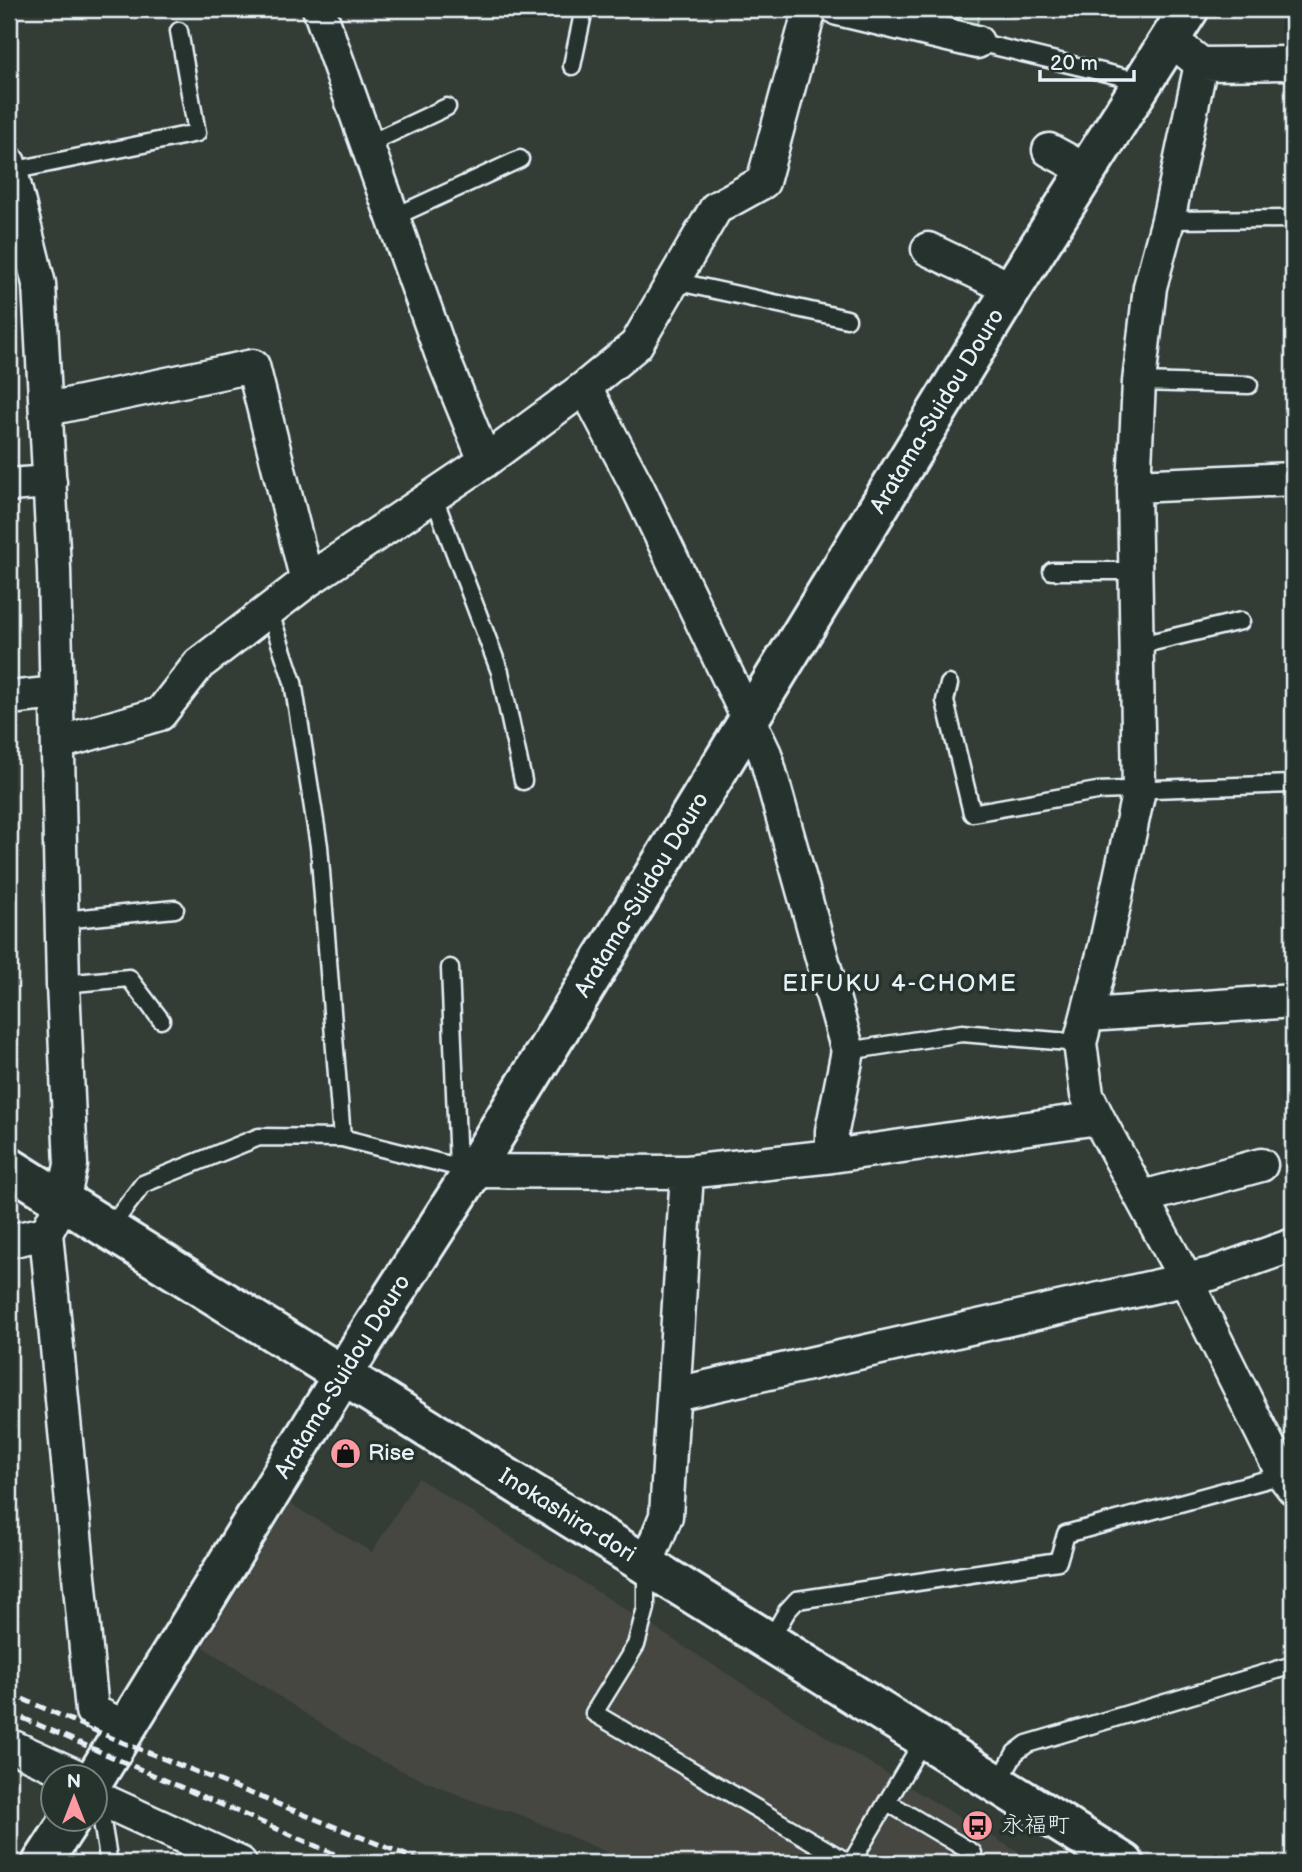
<svg xmlns="http://www.w3.org/2000/svg" width="1302" height="1872" font-family="'Balsamiq Sans','Klee One',sans-serif">
	<rect width="100%" height="100%" fill="#343c36"/>
	<filter id="ink" filterUnits="userSpaceOnUse"><feTurbulence type="fractalNoise" baseFrequency=".0143" numOctaves="2"/><feDisplacementMap in="SourceGraphic" scale="14" xChannelSelector="R" yChannelSelector="G"/><feConvolveMatrix kernelMatrix="1 2 1 2 8 2 1 2 1" color-interpolation-filters="sRGB"/></filter>
	<g filter="url(#ink)">
		<path fill="#454741" d="M418,1478l420,266 198,119h-405l-110,-48 -42,-12 -59,-24 -51,-24 -166,-108 87,-143 82,48z"/>
		<path fill="#546f56" stroke="#9eb0a7" stroke-width="2" d="M902,9h79l-5,18z"/>
		<g fill="none" stroke-linecap="round" stroke-linejoin="round">
			<defs>
				<path id="lane" d="M977,42l167,40
					M572,66l12,-57
					M368,144l79,-37
					M11,171l186,-38 -18,-102
					M394,217l126,-58
					M1168,220l125,-1
					M674,281l173,38
					M1139,382l110,3
					M433,495l67,177 23,109
					M1052,571h82
					M270,613l23,69 26,164 23,292
					M1136,646l105,-25
					M949,684l-4,17 27,112 125,-22 196,-7
					M62,920l113,-11
					M450,968l8,199
					M63,984l66,-6 32,42
					M848,1051l114,-18 118,10
					M109,1229l34,-45 116,-47 83,1 131,33
					M646,1567v41l-10,37 -42,68 255,150
					M769,1642l18,-31 10,-11 261,-39 8,-27 217,-59
					M998,1785l17,-32 12,-9 266,-79
					M98,1798l11,65
					M887,1802l86,51 -6,10
					M851,1863l73,-124"/>
				<path id="street" d="M319,9l122,344 44,108
					M838,9l139,33
					M1185,51l16,13 92,-1
					M1201,64l-33,156 -18,67 -11,95 -5,104 5,304 -34,157 -25,96 7,52 11,23 87,160 98,197 10,13
					M1049,150l37,20
					M9,163l30,121 15,285 9,415 8,181 -8,36 -17,32 46,478 35,17
					M928,249l84,40
					M585,387l53,101 127,266 83,297 -16,80v25
					M48,409l205,-43 54,215
					M9,485l41,-3
					M1134,486l159,-7
					M9,698l48,-5
					M58,743l102,-29 39,-50 108,-83 178,-120 100,-74 51,-42 80,-137 47,-26 47,-173
					M1089,1015l204,-14
					M473,1171l214,1 145,-16 266,-38
					M1143,1197l118,-32
					M9,1241l37,-8
					M675,1394l536,-120 82,-29
					M646,1565l20,-49 21,-344
					M9,1745l72,33
					M94,1791l4,7 142,65"/>
				<g id="secondary">
					<path id="s1" d="M9,1167l1115,696"/>
					<path id="s2" d="M94,1780l271,-441 108,-168 539,-882 177,-280"/>
					<path d="M42,1863l28,-43"/>
				</g>
			</defs>
			<use href="#lane" stroke="#e8f1f8" stroke-width="21"/>
			<use href="#street" stroke="#e8f1f8" stroke-width="37"/>
			<use href="#secondary" stroke="#e8f1f8" stroke-width="44"/>
			<use href="#lane" stroke="#26332d" stroke-width="16"/>
			<use href="#street" stroke="#26332d" stroke-width="32"/>
			<use href="#secondary" stroke="#26332d" stroke-width="38"/>
			<path stroke="#e8f1f8" stroke-width="5" stroke-dasharray="10 5" stroke-linecap="butt" d="M9,1693l110,48 307,122
				M9,1712l346,151"/>
		</g>
	</g>
	<defs>
		<symbol id="shop-disc" viewBox="-11 -11 22 22"><circle r="9.5" fill="#ff9aa2" stroke="#26332d"/><path d="M-5-2.5h2.3a2.7 3.5 0 0 1 5.4 0H5L5.5 6h-11ZM-1.5-2.5h3a1.5 2.3 0 0 0-3 0Z" fill="#111"/></symbol>
		<symbol id="bus-disc" viewBox="-11 -11 22 22"><circle r="9.5" fill="#ff9aa2" stroke="#26332d"/><path d="M-5-6H5V4H4V6H2V4H-2V6H-4V4H-5ZM-3.5-4V0h7V-4ZM-3.5 1.2v1.5H-2V1.2ZM2 1.2v1.5H3.5V1.2Z" fill="#111"/></symbol>
	</defs>
	<g fill-rule="evenodd">
		<use href="#shop-disc" x="328" y="1436" width="35" height="35"/>
		<use href="#bus-disc" x="960" y="1808" width="35" height="35"/>
	</g>
	<g text-anchor="middle" dominant-baseline="central" stroke-width="7" stroke-linejoin="round" paint-order="stroke">
		<g font-size="23" fill="#e8f1f8" stroke="#26332d">
			<text stroke="none"><textPath href="#s2" startOffset="1608">Aratama-Suidou Douro</textPath></text>
			<text stroke="none"><textPath href="#s2" startOffset="1041">Aratama-Suidou Douro</textPath></text>
			<text stroke="none"><textPath href="#s2" startOffset="474">Aratama-Suidou Douro</textPath></text>
			<text stroke="none"><textPath href="#s1" startOffset="658">Inokashira-dori</textPath></text>
		</g>
		<g font-size="23" fill="#e8f1f8" stroke="#26332d" text-anchor="start">
			<text x="368" y="1453">Rise</text>
			<text x="1001" y="1825">永福町</text>
		</g>
		<g font-size="24" letter-spacing="2" fill="#e8f1f8" stroke="#26332d">
			<text x="900" y="983">EIFUKU 4-CHOME</text>
		</g>
	</g>
	<rect width="1302" height="1872" fill="none" stroke="#26332d" stroke-width="35"/>
	<rect x="18" y="18" width="1267" height="1837" fill="none" stroke="#e8f1f8" stroke-width="2.5" filter="url(#ink)"/>
	<g transform="translate(74 1798)"><circle r="33" fill="#26332d" stroke="#747f7e" stroke-width="2"/>
	<path d="M0-5L12 26L0 18L-12 26Z" fill="#ff9aa2"/>
	<text y="-10" font-size="19" font-weight="bold" text-anchor="middle" fill="#e8f1f8">N</text>
	</g>
	<path d="M1040 70v10h94v-10" fill="none" stroke="#e8f1f8" stroke-width="3.5"/>
	<text x="1050" y="70" font-size="21" fill="#e8f1f8" stroke="#26332d" stroke-width="5" paint-order="stroke">20 m</text>
</svg>
